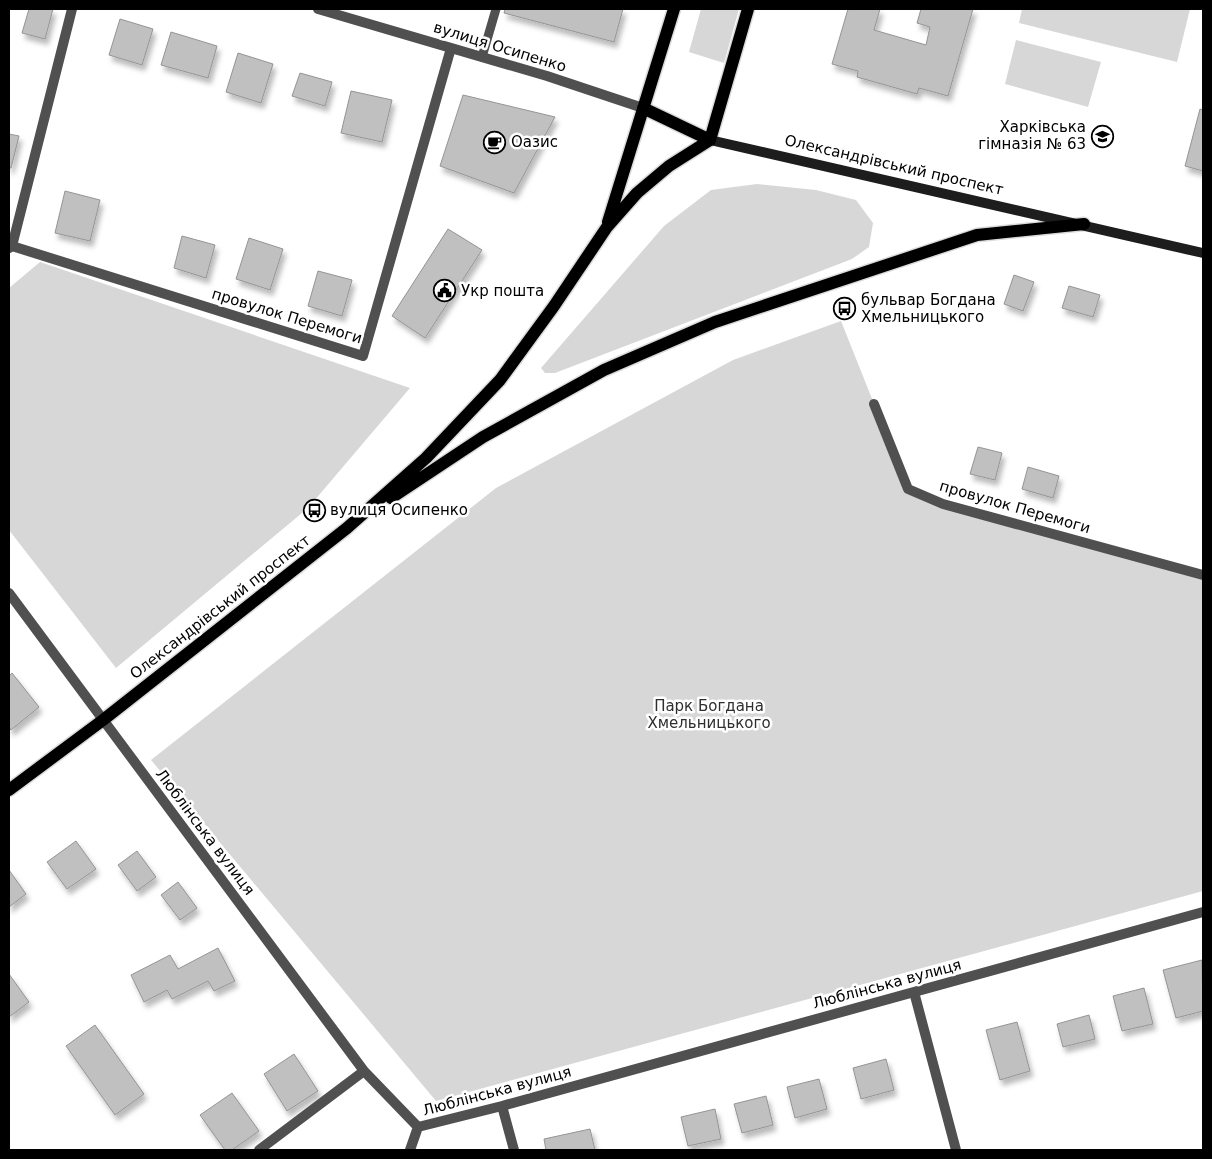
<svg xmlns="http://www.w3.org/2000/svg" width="1212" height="1159" font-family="'DejaVu Sans',sans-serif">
	<defs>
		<filter id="shadow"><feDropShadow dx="3" dy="5.5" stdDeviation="2.5" flood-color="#0004"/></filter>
	</defs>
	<rect width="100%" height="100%" fill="#fff"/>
	<path fill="#d7d7d7" d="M701,9h38l-15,54 -35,-11z
		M1022,9h168l-13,53 -158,-39z
		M1016,40l85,22 -13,45 -83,-23z
		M757,184l59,6 40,10 17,23 -4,24 -17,12 -297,114h-10l-4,-5 123,-142 47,-36z
		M40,262l370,126 -102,120 -192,160 -107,-138v-242z
		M841,321l67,168 295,85v317l-767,210 -285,-341 345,-272 237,-128z"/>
	<path fill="#c0c0c0" stroke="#949494" filter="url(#shadow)" d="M29,9h24l-8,30 -23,-6z
		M505,9h118l-9,33 -110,-29z
		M848,9h32l-6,21 52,15 4,-18 -13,-4 4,-14h52l-25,87 -29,-8 -2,6 -60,-17 1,-6 -26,-7z
		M120,19l33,10 -11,36 -33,-10z
		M171,32l46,14 -9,32 -47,-13z
		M238,53l35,11 -12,39 -35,-11z
		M300,73l32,9 -7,24 -33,-10z
		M351,91l41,9 -10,42 -41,-9z
		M463,95l92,22 -41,76 -74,-27z
		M1200,109l3,1v61l-18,-5z
		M9,134l10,2 -8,32h-2z
		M65,191l35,9 -10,41 -35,-8z
		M448,229l34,21 -57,88 -33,-22z
		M182,236l33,9 -9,33 -32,-10z
		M249,238l34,11 -13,41 -34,-11z
		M318,271l34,9 -10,36 -34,-10z
		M1014,275l20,7 -11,29 -19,-7z
		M1069,286l31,9 -7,22 -31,-9z
		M978,447l24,6 -7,27 -25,-6z
		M1028,467l31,9 -6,22 -31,-9z
		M12,673l27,34 -28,23 -2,-3v-51z
		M76,841l20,28 -29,20 -20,-27z
		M137,851l19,26 -19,14 -19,-26z
		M9,870l17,24 -17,13z
		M178,882l19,26 -17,12 -19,-25z
		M218,948l17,33 -21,10 -6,-10 -36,18 -5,-9 -23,12 -13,-27 39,-20 8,14z
		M1202,960l1,51 -27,7 -13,-48z
		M9,974l20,28 -20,15z
		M1144,988l9,36 -31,7 -9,-35z
		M1089,1015l6,24 -32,8 -6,-23z
		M1017,1022l13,49 -30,9 -14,-50z
		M95,1025l49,69 -29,21 -49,-69z
		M294,1054l24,37 -31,20 -23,-37z
		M886,1059l8,31 -33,9 -8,-31z
		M819,1079l8,30 -32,9 -8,-31z
		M232,1093l27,38 -27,19h-7l-25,-35z
		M766,1096l7,29 -31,8 -8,-29z
		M715,1109l6,30 -33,7 -7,-29z
		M590,1129l5,21h-49l-2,-11z"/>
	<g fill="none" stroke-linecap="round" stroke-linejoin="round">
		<defs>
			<path id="primary" d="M643,108l67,32
				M710,140l38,-131
				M608,222l66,-213
				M391,498l92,-61 121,-67 111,-48 262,-87 107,-11
				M9,790l94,-70 244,-192 79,-70 74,-78 54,-74 53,-79 30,-34 32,-27 41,-26"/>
		</defs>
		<use href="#primary" stroke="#dbdbdb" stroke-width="15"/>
		<path stroke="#505050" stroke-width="9" d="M482,57l14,-48"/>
		<path stroke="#505050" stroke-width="10" d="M318,9l229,67 96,32
			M12,246l351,110 88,-308
			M9,248l3,-2 60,-237
			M874,404l34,85 35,15 260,71
			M9,593l355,478 54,56 84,-21 701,-194
			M914,992l42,158
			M502,1106l12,44
			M259,1150l105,-79
			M410,1150l8,-23"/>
		<path stroke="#1d1d1d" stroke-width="10" d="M710,140l493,113"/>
		<use href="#primary" stroke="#000" stroke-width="12"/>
	</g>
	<defs>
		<symbol id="school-ring" viewBox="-11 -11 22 22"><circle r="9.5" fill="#fff" stroke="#000" stroke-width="1.5"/><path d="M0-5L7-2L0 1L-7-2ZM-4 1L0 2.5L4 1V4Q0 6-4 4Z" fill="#000"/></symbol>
		<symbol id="cafe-ring" viewBox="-11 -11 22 22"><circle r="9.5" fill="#fff" stroke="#000" stroke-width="1.5"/><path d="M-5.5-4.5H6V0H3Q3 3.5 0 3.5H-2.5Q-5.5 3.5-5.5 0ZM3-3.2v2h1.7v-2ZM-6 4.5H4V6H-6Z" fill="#000"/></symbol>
		<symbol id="civic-ring" viewBox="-11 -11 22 22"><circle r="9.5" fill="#fff" stroke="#000" stroke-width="1.5"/><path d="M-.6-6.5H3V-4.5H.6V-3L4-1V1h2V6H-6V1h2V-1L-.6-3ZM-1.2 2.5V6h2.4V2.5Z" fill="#000"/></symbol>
		<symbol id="bus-ring" viewBox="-11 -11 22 22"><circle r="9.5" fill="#fff" stroke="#000" stroke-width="1.5"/><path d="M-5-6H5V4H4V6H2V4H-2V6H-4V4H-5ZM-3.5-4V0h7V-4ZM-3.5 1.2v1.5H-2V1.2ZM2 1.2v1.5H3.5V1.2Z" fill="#000"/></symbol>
	</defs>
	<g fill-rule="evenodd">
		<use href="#school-ring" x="1090" y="124" width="25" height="25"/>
		<use href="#cafe-ring" x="482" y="130" width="25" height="25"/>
		<use href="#civic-ring" x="432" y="278" width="25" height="25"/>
		<use href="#bus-ring" x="832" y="296" width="25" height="25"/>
		<use href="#bus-ring" x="302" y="498" width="25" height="25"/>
	</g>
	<g text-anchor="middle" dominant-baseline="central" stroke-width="5" stroke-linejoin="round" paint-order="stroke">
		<g font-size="15" fill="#000" stroke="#fff">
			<text transform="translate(500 47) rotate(17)">вулиця Осипенко</text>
			<text transform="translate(894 165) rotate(13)">Олександрівський проспект</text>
			<text transform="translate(287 316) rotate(17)">провулок Перемоги</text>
			<text transform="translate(1015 507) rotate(16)">провулок Перемоги</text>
			<text transform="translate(220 607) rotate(-38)">Олександрівський проспект</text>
			<text transform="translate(205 832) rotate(53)">Люблінська вулиця</text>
			<text transform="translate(887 984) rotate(-15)">Люблінська вулиця</text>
			<text transform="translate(497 1091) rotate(-15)">Люблінська вулиця</text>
		</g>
		<g font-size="15" fill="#000" stroke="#fff" text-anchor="start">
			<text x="1086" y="127" text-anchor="end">Харківська<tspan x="1086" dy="17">гімназія № 63</tspan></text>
			<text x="511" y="142">Оазис</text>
			<text x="461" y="291">Укр пошта</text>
			<text x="861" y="300">бульвар Богдана<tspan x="861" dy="17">Хмельницького</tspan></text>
			<text x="330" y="510">вулиця Осипенко</text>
		</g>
		<g font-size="15" fill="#2e2e2e" stroke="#fff">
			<text x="709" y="706">Парк Богдана<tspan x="709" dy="17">Хмельницького</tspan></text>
		</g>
	</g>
	<rect width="1212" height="1159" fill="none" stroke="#000000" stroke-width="20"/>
</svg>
